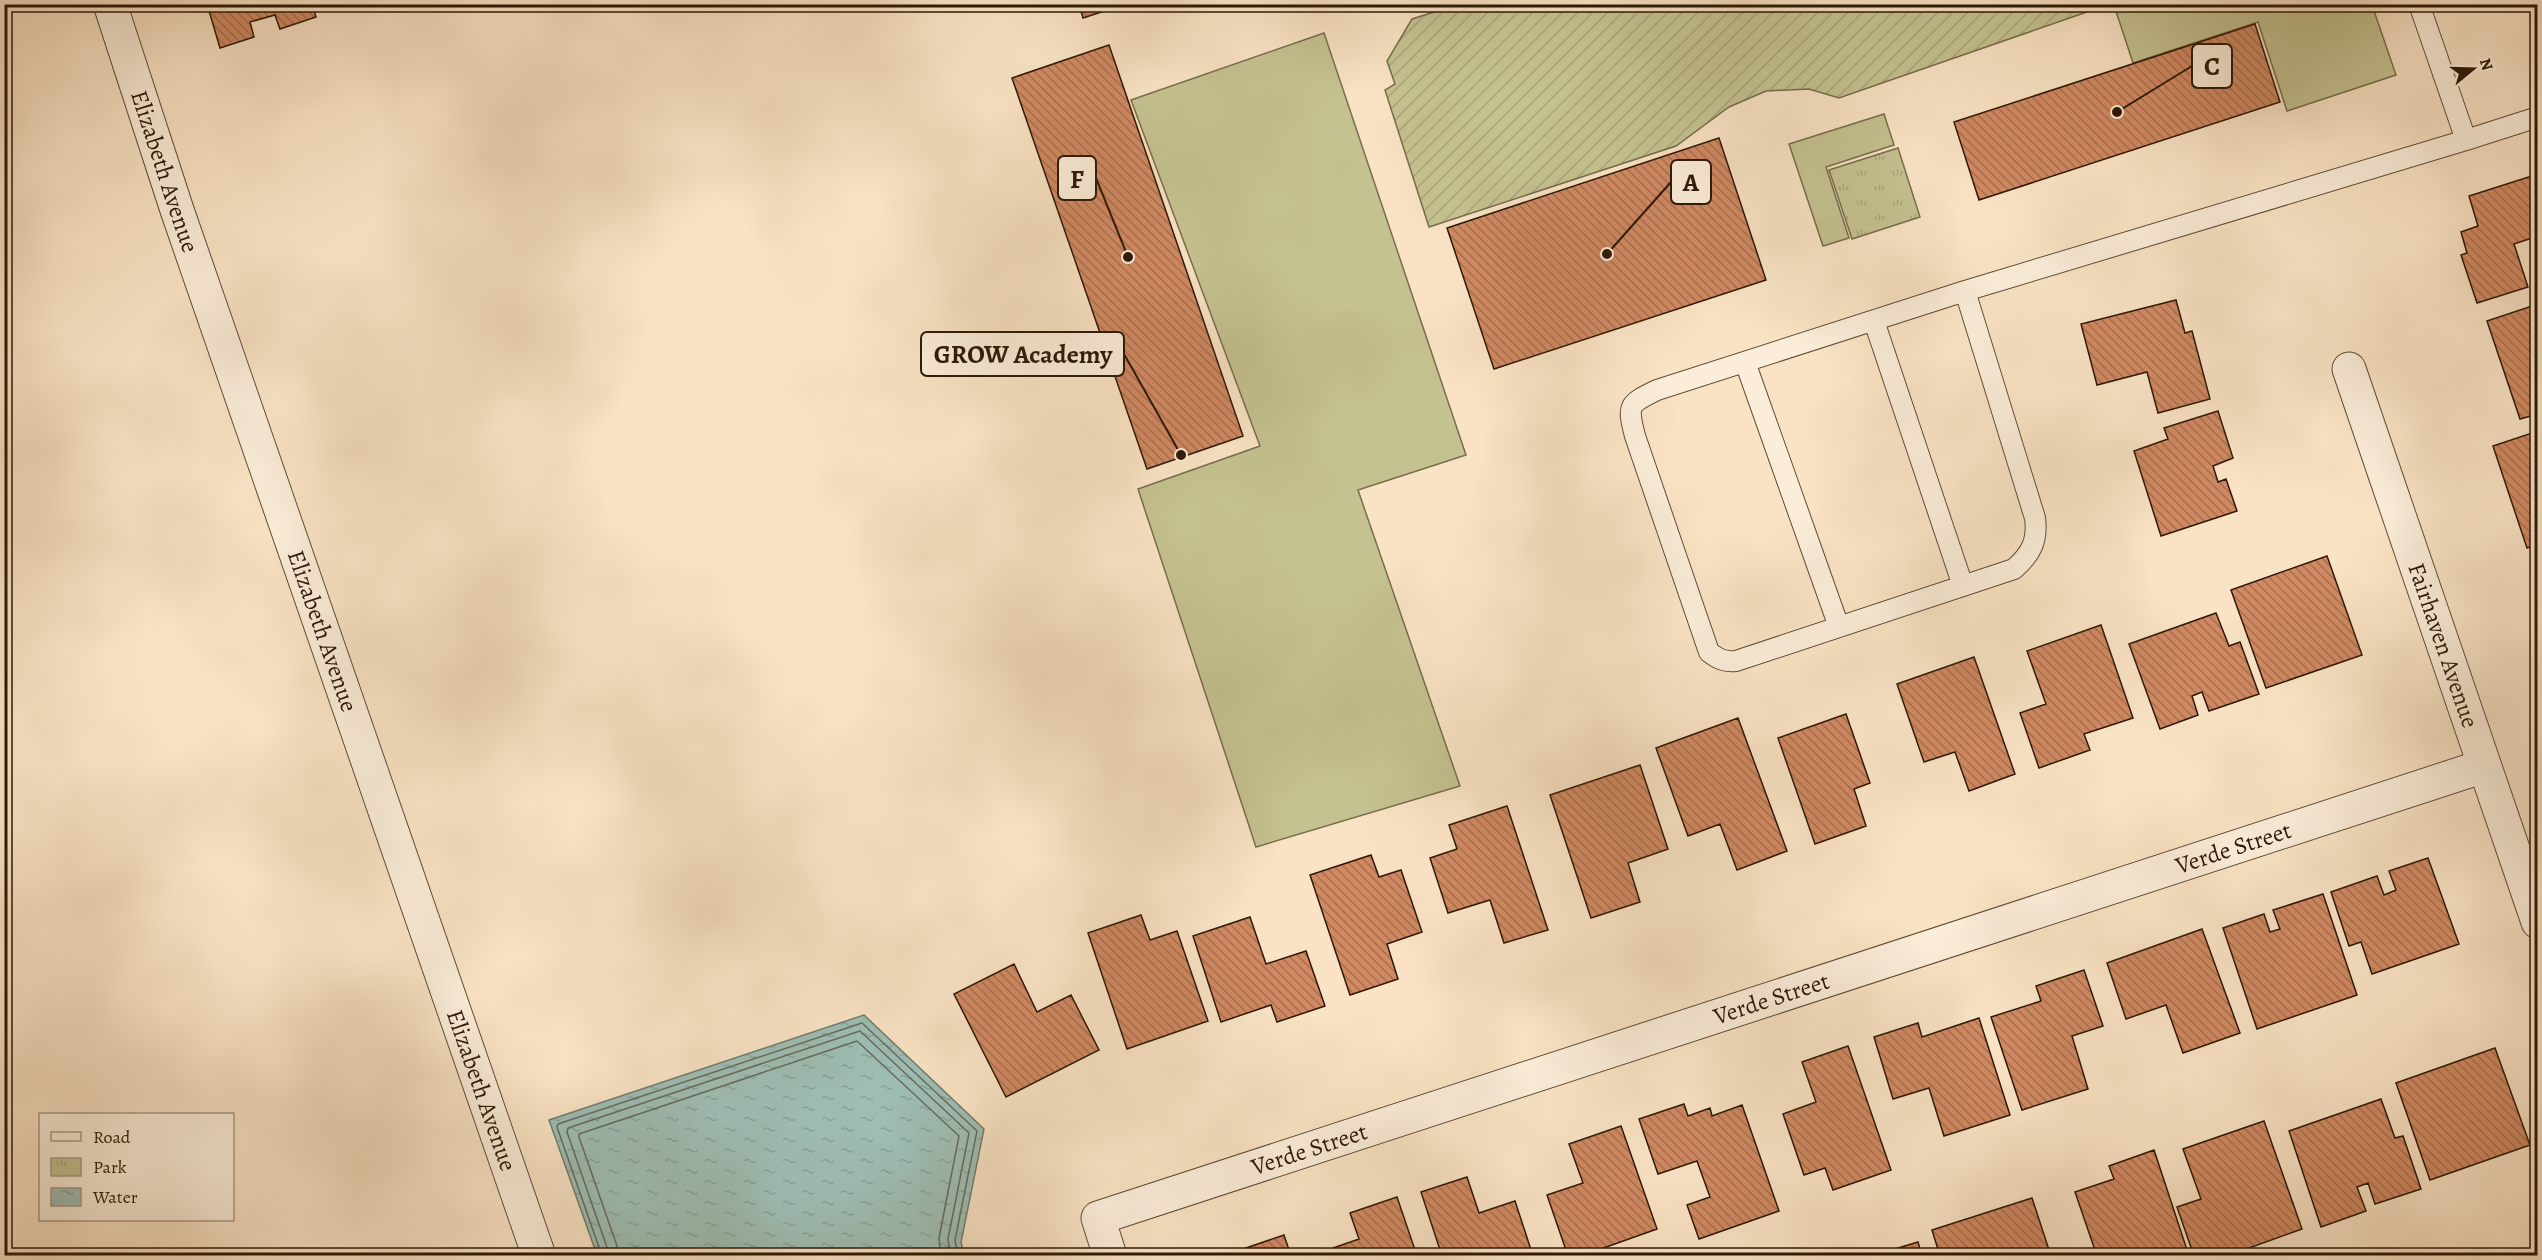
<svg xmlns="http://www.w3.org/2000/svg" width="2542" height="1260" font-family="Alegreya,serif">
	<defs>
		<pattern id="park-tufts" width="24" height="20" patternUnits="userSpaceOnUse" patternTransform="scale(1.5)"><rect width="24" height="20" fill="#c4c290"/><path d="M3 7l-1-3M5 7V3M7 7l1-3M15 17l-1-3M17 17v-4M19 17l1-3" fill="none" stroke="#a9a67b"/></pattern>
		<pattern id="garden-furrows" width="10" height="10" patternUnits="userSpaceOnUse" patternTransform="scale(1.5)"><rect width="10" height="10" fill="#c4c290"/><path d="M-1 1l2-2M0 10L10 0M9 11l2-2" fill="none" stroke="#a9a67b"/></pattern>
		<pattern id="water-ripples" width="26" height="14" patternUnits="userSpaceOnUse" patternTransform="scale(1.5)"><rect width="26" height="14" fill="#9ebeb4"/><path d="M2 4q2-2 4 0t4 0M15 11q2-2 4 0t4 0" fill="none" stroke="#88a399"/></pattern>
		<pattern id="building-back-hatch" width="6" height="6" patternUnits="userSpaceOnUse" patternTransform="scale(1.5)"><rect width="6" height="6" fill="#d08962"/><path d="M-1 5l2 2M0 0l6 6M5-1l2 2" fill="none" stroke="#a96f4f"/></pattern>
	</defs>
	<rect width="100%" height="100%" fill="#f9e3c4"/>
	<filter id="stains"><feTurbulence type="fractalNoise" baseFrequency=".00333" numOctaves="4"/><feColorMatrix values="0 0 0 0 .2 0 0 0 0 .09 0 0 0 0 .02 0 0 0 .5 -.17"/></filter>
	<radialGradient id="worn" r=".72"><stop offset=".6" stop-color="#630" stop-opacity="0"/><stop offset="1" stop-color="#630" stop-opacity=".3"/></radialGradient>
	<path fill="#c4c290" stroke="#786d4c" stroke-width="1.5" d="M2114,5h258l24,70 -109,36 -29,-89 -125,41z
		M1324,33l142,422 -108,35 102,296 -204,61 -118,-358 122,-43 -129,-346z
		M1884,114l10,31 -68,22 23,71 -26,8 -34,-102z"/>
	<path fill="url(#park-tufts)" stroke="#786d4c" stroke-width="1.5" d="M1898,148l22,69 -68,22 -23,-69z"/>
	<path fill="url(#garden-furrows)" stroke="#786d4c" stroke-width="1.5" d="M2085,5l2,7 -248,86 -30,-9 -43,2 -37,16 -53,39 -247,81 -44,-137 10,-6 -8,-23 25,-42 44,-14z"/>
	<path fill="url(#water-ripples)" stroke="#717c6f" stroke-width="1.5" d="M864,1015l120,114 -23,113 3,13h-367l-48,-135z"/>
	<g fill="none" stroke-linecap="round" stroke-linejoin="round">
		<path stroke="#666b5e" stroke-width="1.5" d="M602,1256l-45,-129 1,-3 304,-101 115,108 -22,109 3,16
			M610,1256l-43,-124 1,-4 292,-97 109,102 -21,106 2,17
			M619,1256l-2,-10 -38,-109v-3l278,-93 102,95 -20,102 2,18"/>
	</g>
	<path fill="url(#building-back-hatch)" stroke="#2d1807" stroke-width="1.5" d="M207,4h105l4,13 -36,12 -5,-14 -25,7 4,15 -34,11z
		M1079,4h47l-43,14z
		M2255,24l25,78 -301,98 -25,-78z
		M1109,45l134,391 -96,33 -135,-391z
		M1719,138l47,142 -272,89 -47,-141z
		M2538,174v62l-24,8 14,43 -51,16 -16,-48 6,-2 -6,-21 17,-6 -9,-30z
		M2176,300l9,33 7,-2 18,68 -52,14 -11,-41 -50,13 -16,-61z
		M2538,304v110l-18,5 -33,-98z
		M2218,411l15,47 -20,8 5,16 8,-3 11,32 -76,25 -27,-85 34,-12 -4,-11z
		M2538,431v113l-11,4 -34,-102z
		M2327,556l35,99 -96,33 -35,-98z
		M2538,567v21l-7,-19z
		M2216,613l13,33 11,-4 19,52 -50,17 -7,-19 -10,4 6,19 -38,14 -31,-85z
		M2101,625l32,93 -49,16 6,16 -51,18 -19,-55 26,-9 -19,-53z
		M1974,657l41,117 -46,17 -14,-39 -31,10 -27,-78z
		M1846,714l24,69 -16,6 12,37 -51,18 -37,-106z
		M1738,718l49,133 -50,19 -17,-46 -32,12 -32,-88z
		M1640,765l28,84 -40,14 12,39 -49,16 -41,-123z
		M1507,806l41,124 -44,13 -14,-43 -42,13 -18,-55 27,-9 -8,-24z
		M1371,855l8,22 22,-7 21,62 -35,12 11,35 -48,16 -40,-120z
		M2428,858l31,86 -87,30 -11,-32 -12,4 -18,-54 46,-16 7,19 12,-5 -7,-19z
		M2323,894l34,101 -100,34 -34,-101 41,-14 6,18 10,-3 -7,-19z
		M1141,915l9,25 27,-9 31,90 -81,28 -39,-116z
		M1250,917l16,47 40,-13 19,55 -48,16 -6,-17 -50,17 -28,-86z
		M2202,929l38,104 -57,20 -17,-48 -40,14 -19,-56z
		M1014,964l23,48 34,-17 28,55 -93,47 -52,-103z
		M2084,970l19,56 -31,10 16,53 -66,21 -31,-93 50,-16 -5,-15z
		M1979,1018l31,97 -66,21 -15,-48 -36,11 -19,-62 44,-14 4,14z
		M1848,1046l43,124 -58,20 -8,-22 -21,7 -21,-61 33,-12 -14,-40z
		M2495,1048l35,97 -100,35 -34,-97z
		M2381,1099l14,39 8,-2 18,53 -46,15 -7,-21 -11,4 9,24 -45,16 -32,-96z
		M1684,1104l4,12 22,-8 2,8 30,-11 37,106 -80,28 -12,-34 23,-8 -13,-36 -39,13 -19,-55z
		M2264,1121l38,108 -75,27h-33l-17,-49 24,-8 -18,-50z
		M1621,1126l36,103 -76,27h-13l-21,-61 36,-12 -14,-39z
		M2154,1150l35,106h-92l-22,-64 39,-13 -5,-13z
		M1467,1177l12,36 36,-12 18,55h-91l-21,-64z
		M1397,1197l20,59h-82l-2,-8 26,-9 -9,-26z
		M2032,1198l19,58h-111l-8,-26z
		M1284,1235l7,21h-52l-2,-5z
		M1918,1242l4,14h-35l-2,-4z"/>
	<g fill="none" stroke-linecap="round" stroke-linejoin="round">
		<defs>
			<path id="service" d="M2419,4l47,136 72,-23
				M1965,291l70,227c3,23 -4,36 -21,51l-278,92c-12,1 -18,-2 -27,-9l-74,-216c-8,-31 -7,-32 22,-46z
				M1965,291l501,-151
				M1874,321l89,265
				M1745,362l94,265"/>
			<g id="minor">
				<path id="s1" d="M110,4l67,206 362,1046"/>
				<path id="s2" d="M2349,369l189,553"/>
				<path id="s3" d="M1110,1256l-12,-38 1386,-452"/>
			</g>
		</defs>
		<use href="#service" stroke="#604b36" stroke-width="22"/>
		<use href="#minor" stroke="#604b36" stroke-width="35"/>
		<use href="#service" stroke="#fbedd9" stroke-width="20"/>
		<use href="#minor" stroke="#fbedd9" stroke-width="33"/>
	</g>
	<g text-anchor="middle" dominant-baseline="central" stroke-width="6" stroke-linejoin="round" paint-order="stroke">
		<g font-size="24" fill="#2d1807" stroke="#fbedd9">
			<text stroke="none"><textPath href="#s1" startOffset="176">Elizabeth Avenue</textPath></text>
			<text stroke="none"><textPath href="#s1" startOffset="662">Elizabeth Avenue</textPath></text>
			<text stroke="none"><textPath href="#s2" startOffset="292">Fairhaven Avenue</textPath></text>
			<text stroke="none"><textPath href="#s3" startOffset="1234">Verde Street</textPath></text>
			<text stroke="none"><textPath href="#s3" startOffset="748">Verde Street</textPath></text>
			<text stroke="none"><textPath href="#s1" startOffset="1148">Elizabeth Avenue</textPath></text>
			<text stroke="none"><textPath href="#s3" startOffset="262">Verde Street</textPath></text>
		</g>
	</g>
	<path fill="none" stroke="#2d1807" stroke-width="2" d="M2117 112L2192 66M1128 257L1096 178M1607 254L1671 182M1181 455L1124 354"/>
	<g fill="#2d1807" stroke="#fbedd9" stroke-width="2">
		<circle cx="2117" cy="112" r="6"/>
		<circle cx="1128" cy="257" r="6"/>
		<circle cx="1607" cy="254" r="6"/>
		<circle cx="1181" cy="455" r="6"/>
	</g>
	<g fill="#fbedd9" stroke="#2d1807" stroke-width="2">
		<rect x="2192" y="44" width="40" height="44" rx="6"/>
		<rect x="1058" y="156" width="38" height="44" rx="6"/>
		<rect x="1671" y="160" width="40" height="44" rx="6"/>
		<rect x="921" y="332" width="203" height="44" rx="6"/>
	</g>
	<g font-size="26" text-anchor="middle" font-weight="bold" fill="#2d1807">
		<text x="2212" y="75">C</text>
		<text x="1077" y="188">F</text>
		<text x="1691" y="191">A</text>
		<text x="1023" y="363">GROW Academy</text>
	</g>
	<rect width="2542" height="1260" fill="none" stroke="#f9e3c4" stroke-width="24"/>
	<rect x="6" y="6" width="2530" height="1248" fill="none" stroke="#2d1807" stroke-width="3"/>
	<rect x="12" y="12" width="2518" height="1236" fill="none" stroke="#2d1807" stroke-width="1.5"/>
	<rect x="39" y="1113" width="195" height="108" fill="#fbedd9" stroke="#a99885" stroke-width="1.5"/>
	<rect x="51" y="1132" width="30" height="9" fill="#fbedd9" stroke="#a99885" stroke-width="1.5"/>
	<text x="93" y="1143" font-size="18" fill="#2d1807">Road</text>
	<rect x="51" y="1158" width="30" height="18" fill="url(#park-tufts)" stroke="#a99885" stroke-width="1.5"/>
	<text x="93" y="1173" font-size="18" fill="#2d1807">Park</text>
	<rect x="51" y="1188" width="30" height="18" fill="url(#water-ripples)" stroke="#a99885" stroke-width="1.5"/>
	<text x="93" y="1203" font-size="18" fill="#2d1807">Water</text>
	<g transform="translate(2473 69) rotate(71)" stroke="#fbedd9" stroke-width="4.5" paint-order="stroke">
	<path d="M0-4.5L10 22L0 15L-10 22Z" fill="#2d1807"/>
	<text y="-9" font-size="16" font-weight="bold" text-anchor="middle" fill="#2d1807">N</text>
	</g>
	<rect width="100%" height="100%" filter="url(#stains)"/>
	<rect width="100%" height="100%" fill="url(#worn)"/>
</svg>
